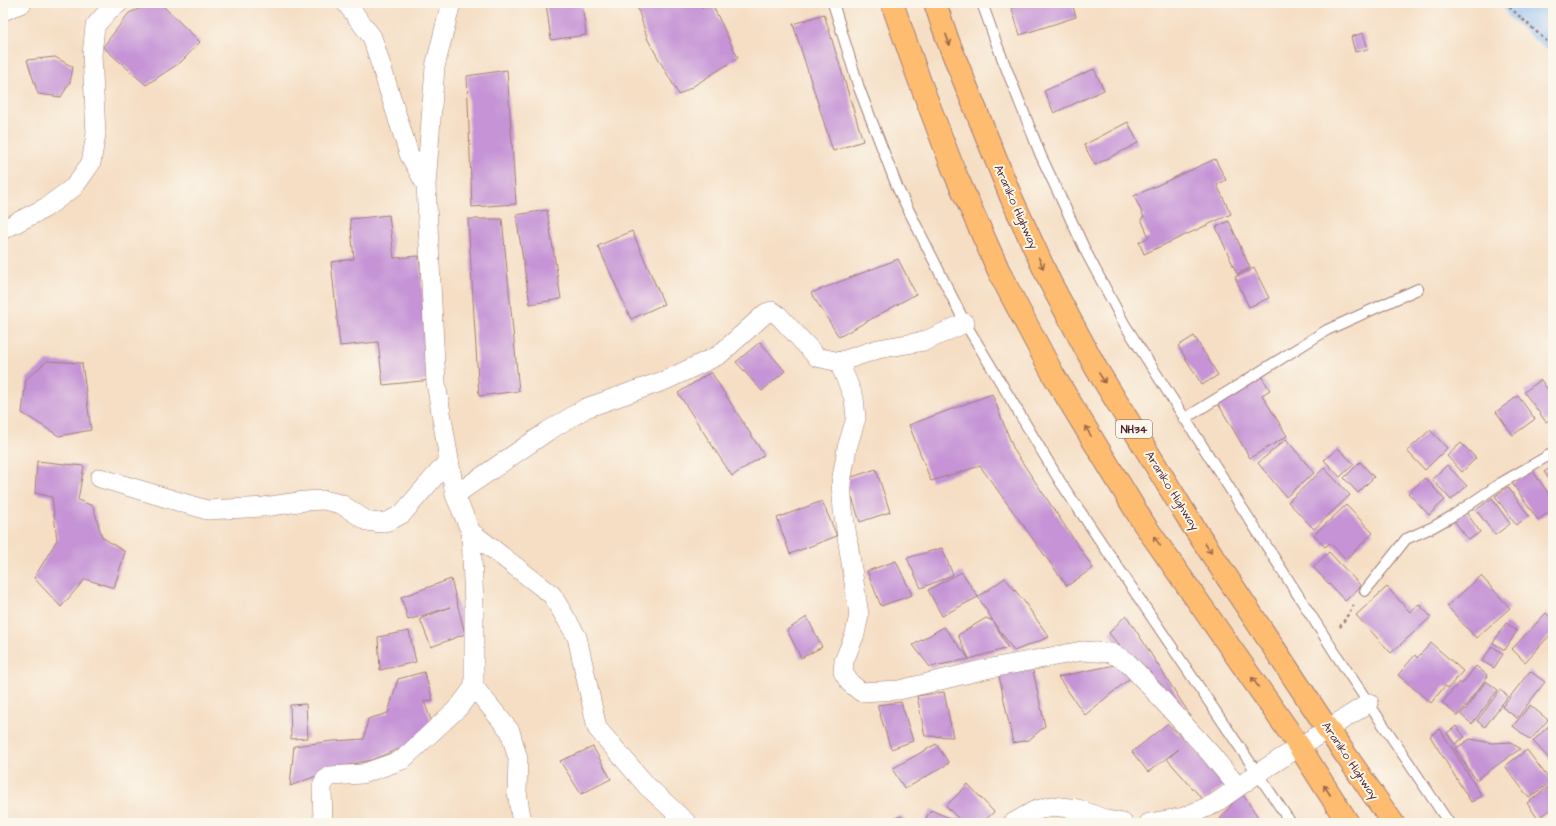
<svg xmlns="http://www.w3.org/2000/svg" width="1556" height="826" font-family="'Architects Daughter',sans-serif">
	<rect width="100%" height="100%" fill="#fbf7ec"/>
	<filter id="ink" filterUnits="userSpaceOnUse"><feTurbulence type="fractalNoise" baseFrequency=".025" numOctaves="2"/><feDisplacementMap in="SourceGraphic" scale="8" xChannelSelector="R" yChannelSelector="G"/><feConvolveMatrix kernelMatrix="1 2 1 2 8 2 1 2 1" color-interpolation-filters="sRGB"/></filter>
	<filter id="wash" filterUnits="userSpaceOnUse"><feTurbulence type="fractalNoise" baseFrequency=".012" numOctaves="4" result="noise"/><feDisplacementMap in="SourceGraphic" scale="16" xChannelSelector="R" yChannelSelector="G"/><feGaussianBlur stdDeviation="0.9" result="paint"/><feColorMatrix in="noise" values="0 0 0 0 0 0 0 0 0 0 0 0 0 0 0 0 0 1.4 0 .05"/><feComposite in="paint" operator="in"/></filter>
	<g filter="url(#wash)">
		<rect width="100%" height="100%" fill="#f5dec4"/>
		<g fill="none" stroke-linecap="round" stroke-linejoin="round">
			<path stroke="#8abbf6" stroke-width="43" d="M1525,3l28,25"/>
		</g>
		<g id="blocks">
			<path fill="#c593d6" d="M153,3h7l40,39 -19,20 -35,23 -43,-38 26,-34z
				M546,3h36l4,32 -35,5z
				M636,3h64l2,5 10,-4 26,54 -59,37 -31,-55z
				M1010,3h62l4,14 -56,18z
				M824,14l39,127 -30,10 -40,-127z
				M1363,33l5,16 -13,3 -4,-15z
				M55,57l18,10 -3,15 -9,15 -23,-3 -11,-34z
				M1094,69l10,21 -50,23 -10,-22z
				M507,70l9,134 -44,3 -5,-131z
				M1128,122l10,21 -43,22 -11,-20z
				M1215,159l11,21 -9,5 14,29 -87,40 -5,-12 10,-5 -8,-18 3,-2 -10,-21z
				M547,210l14,89 -31,5 -14,-89z
				M389,215l5,43 25,-2 12,124 -48,5 -5,-43 -38,4 -9,-84 23,-3 -4,-40z
				M468,219h34l17,172 -40,5z
				M1229,221l21,47 -13,6 -21,-47z
				M632,231l32,73 -33,15 -33,-73z
				M898,259l18,35 -77,43 -28,-44z
				M1254,268l15,30 -20,9 -14,-30z
				M1194,336l24,39 -16,10 -24,-39z
				M760,342l25,29 -23,20 -26,-29z
				M47,361l35,2 9,67 -32,6 -37,-23 4,-34z
				M711,372l53,83 -32,21 -54,-83z
				M1261,376l9,14 -8,5 25,41 -37,22 -33,-56z
				M1541,380l12,17v20l-7,5 -22,-30z
				M992,394l22,56 79,118 -26,18 -87,-120 -49,15 -22,-56z
				M1518,396l17,23 -22,16 -17,-23z
				M1430,430l17,18 -22,22 -18,-19z
				M1286,439l28,34 -28,24 -28,-34z
				M1461,443l15,15 -14,14 -15,-16z
				M1338,448l16,16 -14,13 -16,-17z
				M37,461l47,5 -6,34 15,6 9,31 23,15 -11,36 -29,-9 -24,28 -27,-29 23,-38 -5,-43 -17,-4z
				M1360,462l14,15 -16,16 -14,-15z
				M1447,465l20,21 -16,14 -19,-21z
				M1553,466v18l-9,-12z
				M1324,468l26,27 -36,34 -26,-27z
				M876,469l14,43 -30,10 -14,-43z
				M1532,470l21,30v9l-15,11 -26,-37z
				M1425,478l20,22 -16,15 -21,-22z
				M1508,487l21,29 -13,9 -21,-29z
				M1492,498l18,26 -15,11 -19,-25z
				M822,501l15,35 -47,18 -13,-36z
				M1346,505l27,28 -27,26 -16,-16 -5,4 -11,-12z
				M1466,512l14,20 -11,8 -15,-19z
				M942,548l11,27 -32,13 -14,-30z
				M1329,552l32,34 -16,15 -32,-34z
				M896,561l16,34 -31,11 -14,-35z
				M962,572l16,25 27,-19 18,22 26,37 -35,14 -20,-29 14,26 -39,11 -11,-24 28,-17 7,3 -15,-24 -36,19 -14,-26z
				M1481,576l29,32 -34,30 -29,-32z
				M451,579l14,55 -34,13 -11,-28 30,-12 -42,13 -7,-23z
				M1387,587l23,25 9,-8 12,13 -40,36 -35,-38z
				M1546,613l7,7v12l-28,30 -13,-13z
				M1126,615l64,100 -8,6 -73,-88z
				M807,617l15,30 -21,11 -14,-28z
				M1506,623l11,8 -12,19 -12,-7z
				M944,627l25,32 -39,8 -17,-22z
				M409,631l7,31 -36,8 -2,-33z
				M1431,643l32,28 -15,17 -3,-2 -14,17 -33,-28 17,-20 2,3z
				M1492,646l11,8 -9,14 -12,-7z
				M1124,663l10,12 -49,40 -27,-38z
				M1032,666l13,60 -16,14 -16,3 -15,-72z
				M1476,666l12,10 -30,40 -16,-13 17,-21 3,2z
				M1530,671l15,11 -28,36 -15,-11z
				M424,672l9,28 -9,1 9,25 -11,14 -51,20 -31,7 -50,19 4,-40 39,-5 31,-2 4,-20 20,-6 10,-34z
				M1486,681l12,9 -26,34 -11,-9z
				M1500,690l8,6 -23,31 -8,-6z
				M944,692l9,45 -28,-1 -8,-40z
				M901,702l12,39 -22,8 -14,-44z
				M306,704l2,34 -17,1 -1,-34z
				M1530,705l18,15 -18,20 -17,-14z
				M1553,722v41l-20,-22z
				M1167,724l21,18 38,42 -22,17 -37,-42 12,-10 -31,23 -16,-20z
				M1456,726l9,11 -10,7 -8,-11z
				M1440,729l42,67 -11,6 -41,-66z
				M1470,739l22,4 19,-1 9,7 -44,31 -21,-31z
				M936,744l13,19 -44,26 -13,-20z
				M593,747l18,32 -30,15 -21,-33z
				M1527,750l24,32 -22,16 -24,-32z
				M968,784l26,28 -12,11h-15l-7,-3 -14,-14z
				M1552,784l1,24 -15,11 -11,-16z
				M1241,792l21,31h-45z
				M931,810l16,7 15,6h-39z
				M901,816l6,7h-28z"/>
		</g>
	</g>
	<g filter="url(#ink)">
		<use href="#blocks" fill-opacity="0" stroke="#a07e78" stroke-width="1"/>
		<g fill="none" stroke-linecap="round" stroke-linejoin="round">
			<defs>
				<path id="lane" d="M833,3l26,85 39,101 67,134 96,160 230,340
					M982,3l15,42 44,111 46,98 38,71 212,331 112,167
					M1184,419l143,-89 91,-41
					M1365,591l41,-52 27,-12 21,-12 47,-32 52,-30"/>
				<path id="street" d="M346,3l26,34 37,117 17,31
					M451,3l-16,64 -9,118 10,198 19,112 16,37 3,73v82l36,44 8,28 -1,33 5,31
					M3,11l19,-8
					M4,229l41,-21 29,-21 17,-24 5,-29 -4,-79 3,-29 14,-16 10,-7
					M839,362l15,36 2,20 -9,30 -6,35 2,27 16,105 -4,19 -11,27 -1,11 7,11 11,9 38,-2 87,-21 96,-18 29,2 15,8 18,19 65,72 29,35
					M100,478l107,32 57,-3 41,-6 18,-1 18,4 26,17 12,2 10,-2 13,-7 47,-54
					M455,495l93,-64 38,-23 80,-28 53,-25 47,-42 6,-2 7,5 38,41 22,5 39,-13 47,-8 40,-18
					M471,532l81,63 25,42 20,91 50,58 40,37
					M323,823l-1,-36 3,-7 6,-4 31,-2 40,-14 57,-53 15,-20
					M1013,823l21,-12 18,-5 26,3 29,11 16,3
					M1149,823l35,-6 30,-13 44,-31 111,-70"/>
				<path id="highway" d="M892,3l28,79 34,89 48,107 52,98 90,148 155,222 49,77
					M935,3l13,38 63,156 39,85 46,86 95,155 136,205 66,95"/>
			</defs>
			<use href="#lane" stroke="#a07e78" stroke-width="12"/>
			<use href="#street" stroke="#a07e78" stroke-width="20"/>
			<use href="#highway" stroke="#a07e78" stroke-width="24"/>
			<path stroke="#a07e78" stroke-width="2.5" stroke-dasharray="3 3" stroke-linecap="butt" d="M1505,3l48,44
				M1340,627l14,-22"/>
			<use href="#lane" stroke="#fff" stroke-width="10"/>
			<use href="#street" stroke="#fff" stroke-width="19"/>
			<use href="#highway" stroke="#febc70" stroke-width="22"/>
		</g>
		<defs><path id="oneway-shaft" d="M-6 0H5M1.5-3L5.5 0L1.5 3" fill="none" stroke-width="1.6" stroke-linecap="round" stroke-linejoin="round"/></defs>
		<g stroke="#9b664a">
			<use href="#oneway-shaft" transform="translate(948 40) rotate(70)"/>
			<use href="#oneway-shaft" transform="translate(1041 263) rotate(65)"/>
			<use href="#oneway-shaft" transform="translate(1102 378) rotate(58)"/>
			<use href="#oneway-shaft" transform="translate(1088 431) rotate(-121)"/>
			<use href="#oneway-shaft" transform="translate(1157 541) rotate(-125)"/>
			<use href="#oneway-shaft" transform="translate(1208 548) rotate(56)"/>
			<use href="#oneway-shaft" transform="translate(1255 682) rotate(-125)"/>
			<use href="#oneway-shaft" transform="translate(1327 790) rotate(-123)"/>
		</g>
	</g>
	<g text-anchor="middle" dominant-baseline="central" stroke-width="4" stroke-linejoin="round" paint-order="stroke">
		<rect fill="#fbf7ec" stroke="#7f6065" stroke-width="1" x="1116" y="420" width="36" height="18" rx="3"/>
		<g font-size="11" font-weight="bold" fill="#4a1f2b">
			<text x="1134" y="429">NH34</text>
		</g>
		<g font-size="12" fill="#4a1f2b" stroke="#fbf7ec">
			<text transform="translate(1016 207) rotate(66)">Araniko Highway</text>
			<text transform="translate(1172 491) rotate(58)">Araniko Highway</text>
			<text transform="translate(1350 761) rotate(56)">Araniko Highway</text>
		</g>
	</g>
	<rect width="1556" height="826" fill="none" stroke="#fbf7ec" stroke-width="16"/>
</svg>
